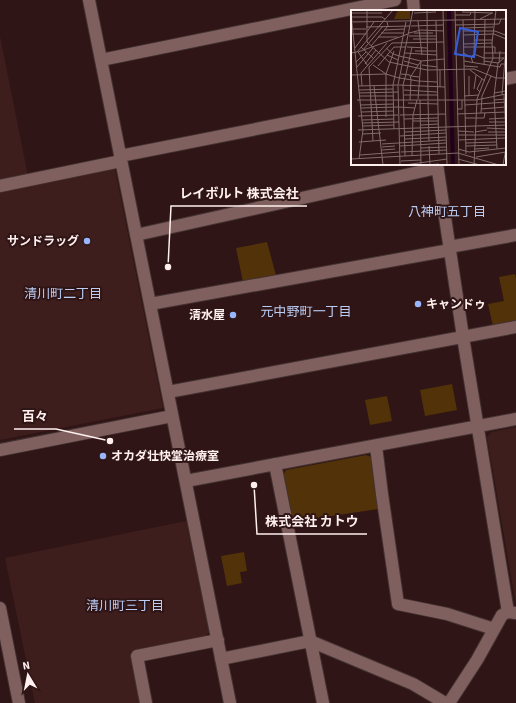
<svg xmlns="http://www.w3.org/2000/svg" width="516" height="703" font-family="'Source Sans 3','Noto Sans JP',sans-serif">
	<rect width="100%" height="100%" fill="#2f1515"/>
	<path fill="#3e1d1d" d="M0,36l28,140 -28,5z
		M112,168l3,2 48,238 -163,32v-249z
		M516,427v178l-29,-168 5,-5z
		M186,521l23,111 -4,5 -75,15 10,51h-105l-30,-145z"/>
	<path fill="#523208" d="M267,242l9,33 -33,7 -7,-34z
		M515,274l1,5v43l-23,4 -5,-22 16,-3 -5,-24z
		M452,384l5,26 -32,6 -5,-26z
		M387,396l5,25 -22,4 -5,-25z
		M366,455l5,2 7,52 -86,13 -9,-47 3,-5z
		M244,552l3,19 -7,1 2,11 -15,3 -6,-30z"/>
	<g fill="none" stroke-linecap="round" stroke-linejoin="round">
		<defs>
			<path id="minor" d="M89,0l141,703
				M413,0l1,11
				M101,60l294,-60
				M505,79l11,-2
				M120,156l232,-46
				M437,164l26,173 45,275
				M0,186l121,-25
				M136,235l301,-67
				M449,247l67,-12
				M150,304l300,-54
				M168,392l348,-65
				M376,446l6,48 16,110 49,10 47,15
				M0,450l172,-34
				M275,464l48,239
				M186,481l330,-62
				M0,608l19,95
				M221,659l89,-18 103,43 32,19
				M146,703l-9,-47 81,-16
				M449,703l28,-43 25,-45 6,-3 7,1"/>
		</defs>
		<use href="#minor" stroke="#443232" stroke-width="14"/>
		<use href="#minor" stroke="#7f605e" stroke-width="12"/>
	</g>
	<g fill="#98b5fd" stroke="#2f1515" stroke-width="1.5">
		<circle cx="87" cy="241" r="4"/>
		<circle cx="418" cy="304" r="4"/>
		<circle cx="233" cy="315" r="4"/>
		<circle cx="103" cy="456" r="4"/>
	</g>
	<g text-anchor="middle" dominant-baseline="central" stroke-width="4" stroke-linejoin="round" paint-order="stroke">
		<g font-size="12" font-weight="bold" fill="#fff0ef" stroke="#2f1515" text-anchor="end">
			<text x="79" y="241">サンドラッグ</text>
			<text x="426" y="304" text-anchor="start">キャンドゥ</text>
			<text x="225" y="315">清水屋</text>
			<text x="111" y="456" text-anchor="start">オカダ壮快堂治療室</text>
		</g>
		<g font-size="13" fill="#bbcdf5" stroke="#2f1515">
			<text x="447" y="212">八神町五丁目</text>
			<text x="63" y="294">清川町二丁目</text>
			<text x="306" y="312">元中野町一丁目</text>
			<text x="125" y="606">清川町三丁目</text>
		</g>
	</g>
	<g transform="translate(351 10)">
		<rect width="155" height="155" fill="#2f1515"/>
		<path d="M47,0h12v9h-16z" fill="#523208"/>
		<path d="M96,0h4l4,155h-4z" fill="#22001c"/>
		<path fill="none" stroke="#22001c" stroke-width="2" d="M97,0l4,142"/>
		<path fill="none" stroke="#826d6c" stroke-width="1" d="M0,0l1,12M16,0v32l22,20 38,8 47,-1 22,9h10M76,0l1,90M92,0l4,155M104,0l4,155M111,2l31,1M0,3h31M63,3l22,-1M104,5h15l1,-3M1,7h30l3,2M129,9l12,-6M112,10l3,134M67,11l4,34M85,11l3,133M0,12l155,-3M1,13l11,107 -4,29M104,15l44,-1 2,-5M60,16l32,-1M15,17l44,-1M112,18l30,-1M2,19h13M33,20l20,-1M112,21h32l10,4M30,23h23M58,23l12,-3 23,1M63,23h19M0,24h15M112,25l31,-1 12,5M58,26h27M27,27h20M62,29h23M123,30h18M112,34l29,-1M20,36l17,-20 -1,-4M10,37l12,11M56,37l20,1M112,37h32v6M4,38l19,-26M35,38l7,6 10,3M12,40l20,-24M64,41h21M7,42l50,-18M7,42l10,14M0,43l6,-1 36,-42M54,43l32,2M112,43l8,4 2,6M133,43h22M123,44l10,4h20M36,45l11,5M53,47l17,4 23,-2M120,47l3,-3 1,-44M53,51l14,4M113,51l36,6 1,-3h3M133,51l14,2 6,-5M5,52l10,-10M148,53l1,-12M14,54l11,-14M22,55l13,9M71,55l15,2M133,55l1,-45M27,56l16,-19h12M113,56l14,1M6,57l16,-19M89,60v17M119,60l15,11M50,64l9,1 1,5M55,64l6,-27M0,65l35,-1 13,4M118,66v20M68,67l-8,-1 10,-15M49,68l18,3M67,71l19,1M48,75l46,2M7,76l40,-1M11,76l-1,-13 26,-30M23,76l9,79M123,79l2,-14M8,80l34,-1M53,80l33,2M129,82l-3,-3 5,-10M8,83l39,-1M143,83l12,-2M53,85h34M151,85l4,-48M153,85l2,40M8,86h35M113,86l15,-1M67,89l3,-38M6,90h119l30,-6M35,90v-26l8,-23M35,90v17M59,90l1,-20M69,90l1,65M143,90l12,-1M77,91l1,40M57,93l30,1M9,95l34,-1M114,95l41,-3M48,97l16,1M10,98l37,-1M106,99h5v-9M130,99l24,-2M10,102l33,-1M130,103l1,-17 9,-20M106,104l49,-2M49,105l46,-1M7,106l40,-1M114,108h19l1,-5M53,109l34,-1M138,109l16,-1M11,110l32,-1M62,111h25M138,112h16M11,113l37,-1M70,115l17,-1M12,116l31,-1M136,118l19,1M43,119l-1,-44 13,-63M7,120l148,-5M107,121l16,1M54,122l41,-2M124,122l12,-2M137,122h18M12,124l18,-1M107,125h48M49,126l46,-3M54,129l41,-2M107,130l48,-2M22,131l-4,-74 23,-24 52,-1M8,132l27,-2M115,133l30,-1M31,134l64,-4M49,136l46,-3M78,136l1,19M115,136l31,-1M31,137l13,-1M70,138l25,-1M107,139l11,3 37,-4M124,139l14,-1M146,139l-3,-53 4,-33M31,140l13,-1M50,142l46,-2M9,145l40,-3M54,146l-2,-71 3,-11M61,146l1,-41 4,-15M125,147l30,-5M0,149l107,-6 41,12M107,149l22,6M50,151l20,-1M49,155l-2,-80 15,-75M54,155l42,-6M74,155l14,-1M123,155l3,-66 16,-41 -1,-15 4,-33M152,155l3,-17"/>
		<path fill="#345eda" fill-opacity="0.15" stroke="#345eda" stroke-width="2" d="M109,18l18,4 -4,25 -19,-3z"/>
		<rect width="155" height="155" fill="none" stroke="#fff0ef" stroke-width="2"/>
	</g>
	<path fill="none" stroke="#fff0ef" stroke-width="1.5" d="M168 267L171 206H307M110 441L56 429H14M254 485L257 534H367"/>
	<g fill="#fff0ef" stroke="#2f1515" stroke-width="1.5">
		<circle cx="168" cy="267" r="4"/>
		<circle cx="110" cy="441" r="4"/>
		<circle cx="254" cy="485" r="4"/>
	</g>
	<g font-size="13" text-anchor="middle" font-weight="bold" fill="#fff0ef" stroke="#2f1515" stroke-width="4" stroke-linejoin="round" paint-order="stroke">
		<text x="239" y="198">レイボルト 株式会社</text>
		<text x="35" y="421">百々</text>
		<text x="312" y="526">株式会社 カトウ</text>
	</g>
	<g transform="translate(28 675) rotate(350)" stroke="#2f1515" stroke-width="3" paint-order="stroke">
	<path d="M0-3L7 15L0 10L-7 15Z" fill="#fff0ef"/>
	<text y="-6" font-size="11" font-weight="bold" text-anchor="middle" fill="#fff0ef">N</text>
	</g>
</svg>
